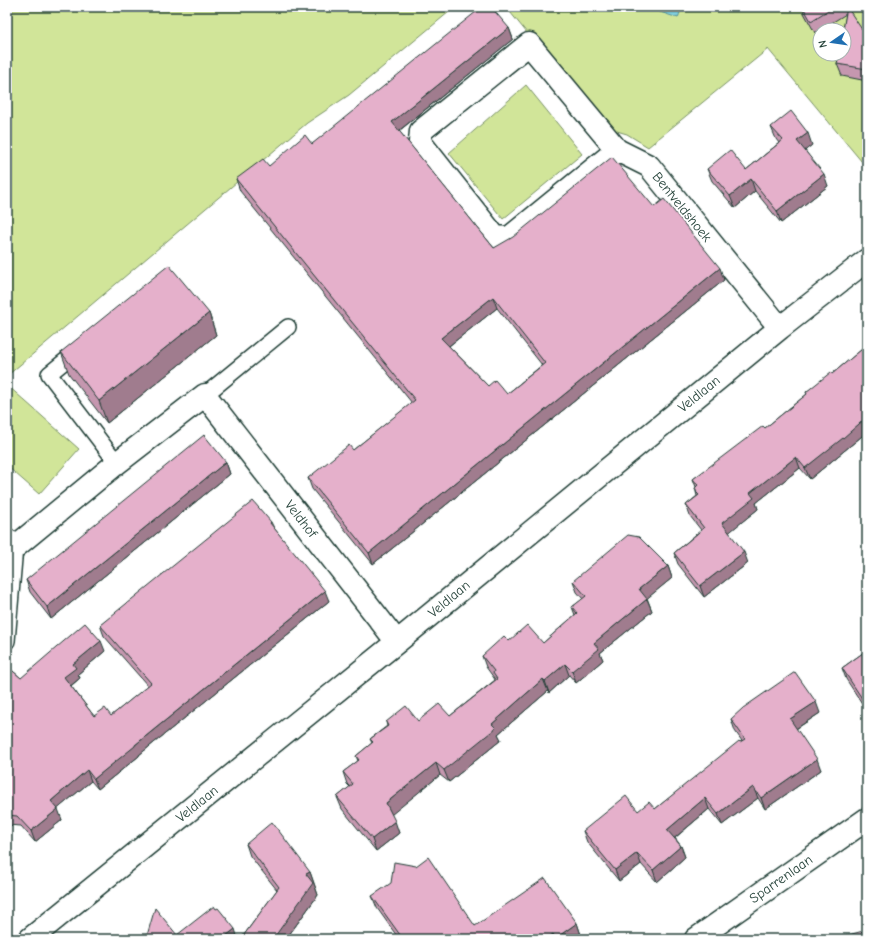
<svg xmlns="http://www.w3.org/2000/svg" width="874" height="946" font-family="'Comic Neue',sans-serif">
	<rect width="100%" height="100%" fill="#fff"/>
	<filter id="ink" filterUnits="userSpaceOnUse"><feTurbulence type="fractalNoise" baseFrequency=".025" numOctaves="2"/><feDisplacementMap in="SourceGraphic" scale="8" xChannelSelector="R" yChannelSelector="G"/><feConvolveMatrix kernelMatrix="1 2 1 2 8 2 1 2 1" color-interpolation-filters="sRGB"/></filter>
	<g filter="url(#ink)">
		<path fill="#d1e599" stroke="#789166" fill-rule="evenodd" d="M7,7h448l-106,88 -42,28 -299,252z
			M506,7h361v161l-99,-119 -120,98 -21,-13 -24,-7zM820,30h24v24h-24z
			M526,85l56,69 -79,65 -54,-66z
			M7,385l72,64 -40,45 -32,-28z"/>
		<path fill="#7fcddc" stroke="#599399" d="M645,7h37l-4,11z"/>
		<g fill="none" stroke-linecap="round" stroke-linejoin="round">
			<defs>
				<path id="lane" d="M81,348l-32,26 68,89
					M205,395l83,-68
					M7,641l8,-94"/>
				<path id="street" d="M617,150l-108,88 -14,-1 -75,-95 1,-11 108,-87 88,106 32,16 131,162
					M7,540l8,7 102,-84 88,-68 192,247
					M30,939l367,-297 383,-314 87,-68
					M696,939l171,-120"/>
			</defs>
			<use href="#lane" stroke="#1f3d34" stroke-width="18"/>
			<use href="#street" stroke="#1f3d34" stroke-width="25"/>
			<use href="#lane" stroke="#fff" stroke-width="15"/>
			<use href="#street" stroke="#fff" stroke-width="22"/>
		</g>
		<path fill="#c597af" stroke="#1f3d34" fill-rule="evenodd" d="M604,7h14l-1,4z
			M802,7h43l1,4 21,26v44l-25,-5 -5,-12 9,-50 -31,19 -11,-20z
			M509,28l4,11 -114,92 95,117 160,-41 70,73 -351,284 -61,-75 -4,-11 45,-28 59,-47 -172,-212 -4,-12 33,-13 43,-22zM497,308l45,57 -35,29 -19,-8 -39,-40z
			M771,127l41,18 -7,5 23,36 -47,37 -26,-32 -20,17 -23,-27 -5,-12 39,1 33,-27 -3,-4z
			M209,313l7,22 -109,88 -38,-49 -8,-22z
			M867,345v87l-57,47 -10,-11 -44,35 2,6 -29,23 19,31 -44,34 -26,-33 -4,-11 27,-23 -11,-14 -4,-11 11,-9 -2,-8 1,-1 -3,-8 72,-51 42,-34 -1,-2 26,-18z
			M226,462l4,12 -179,145 -21,-27 -4,-12z
			M271,522l3,6 55,73 -190,154v1l-41,33 -7,-8 -34,28 5,11 -27,22 -14,-16 -14,-1v-159l14,12 84,-27 -27,23 2,4 -9,8 23,30h17l37,-30 -44,-50 -4,-11z
			M668,566l4,12 -25,20 5,13 -52,42 3,7 -27,23 -7,-8 -20,18 -1,-2 -50,43 3,6 -52,42 -9,-7 -49,39 8,19 -23,18 -34,-42 -5,-12 13,-10 -3,-3 -4,-12 15,-11 -2,-5 16,-13 -2,-4 17,-13 -1,-4 32,-1 32,-5 45,-36 -1,-2 -8,-11 -4,-11 27,-15 34,2 32,-28 -3,-8 11,-8 -6,-7 -4,-11z
			M867,650v61l-21,-32 -4,-11z
			M820,713l-24,16 25,41 -56,39 -7,-11 -36,27 -13,-16 -34,29 6,8 4,11 -28,25 -16,-18 -22,17 -32,-39 -4,-11 55,-20 17,-2 87,-68 -7,-10 -4,-12z
			M246,844l64,28 8,23 -32,44h-45l36,-49 -27,-34z
			M372,896l103,30 102,-3 4,12 -6,4h-176l-22,-31z"/>
		<path fill="#a07b8e" stroke="#1f3d34" d="M616,7h2l-1,4z
			M509,28l4,11 -117,94 -4,-11z
			M808,133l4,12 -10,8 -5,-12z
			M824,174l4,12 -47,37 -4,-12z
			M751,179l4,12 -20,17 -5,-12z
			M720,268l4,12 -351,284 -4,-11z
			M493,297l4,11 -52,41 -4,-11z
			M209,313l7,22 -109,88 -8,-22z
			M867,417v15l-57,47 -5,-11z
			M796,457l4,11 -44,35 2,6 -32,26 -4,-12 28,-30z
			M226,462l4,12 -179,145 -4,-12z
			M744,552l4,11 -44,34 -4,-11z
			M668,566l4,12 -28,23 -5,-12z
			M325,591l4,10 -190,154v1l-41,33 -4,-10 41,-34z
			M647,599l5,12 -52,42 3,7 -27,23 -4,-12 22,-28z
			M101,641l4,10 -27,23 2,4 -12,10 -4,-11 9,-13z
			M565,664l4,11 -20,18 -4,-12z
			M543,679l5,12 -50,43 3,6 -52,42 -5,-12 48,-46z
			M816,702l4,11 -26,17 -4,-11z
			M817,759l4,11 -56,39 -4,-11z
			M436,763l4,12 -49,40 -5,-12z
			M87,770l4,11 -36,30 -4,-10z
			M753,787l5,11 -36,27 -4,-11z
			M705,798l4,11 -38,32 -4,-11z
			M58,809l4,11 -27,22 -4,-11z
			M395,821l4,12 -23,18 -4,-12z
			M681,846l4,11 -28,25 -4,-12z
			M637,853l4,11 -22,17 -4,-11z
			M310,872l8,23 -32,44h-13l33,-65z
			M577,923l4,12 -6,4h-19v-1z
			M235,929l3,10h-16z
			M553,934l2,5h-9z"/>
		<path fill="#e5b0cb" stroke="#1f3d34" fill-rule="evenodd" d="M482,7h9l18,21 -117,94 102,126 19,-11 99,-80 42,50 10,-8 56,69 -351,285 -61,-75 41,-33 4,5 62,-50 -179,-221 27,-20 6,7 36,-31 7,9zM493,297l52,66 -38,31 -12,-14 -7,6 -47,-48z
			M803,7h30l-22,14z
			M847,7l20,30v32l-30,-5 2,-10h5v-24h-1z
			M791,111l17,22 -11,8 27,33 -47,37 -26,-32 -21,17 -23,-27 23,-19 16,20 37,-30 -12,-13z
			M169,265l40,48 -110,88 -38,-49z
			M867,345v72l-24,21 -38,30 -9,-11 -46,36 4,5 -32,25 22,29 -44,34 -26,-33 30,-25 -18,-23 13,-10 -3,-3 1,-1 -2,-3 3,-3 -5,-6 70,-53 2,2 42,-34 -1,-2 25,-20 1,2z
			M204,435l22,27 -179,145 -21,-27z
			M253,501l18,21 -1,1 55,68 -190,154v1l-41,33 -7,-9 -36,31 7,8 -27,22 -14,-15 -10,-1v-149l14,12 64,-55 16,18 -28,23 3,4 -12,9 30,39 11,-8 6,8 40,-33 -51,-58z
			M628,535l11,2 29,29 -29,23 8,10 -53,44 5,6 -27,22 -7,-7 -20,17 -2,-2 -51,45 4,4 -52,42 -8,-7 -50,40 9,18 -23,18 -35,-42 16,-13 -10,-12 16,-12 -3,-4 17,-14 -3,-3 18,-13 -2,-4 20,-16 12,15 21,-17 11,12 47,-37 -4,-6 1,-2 -12,-15 22,-20 5,5 18,-16 16,18 34,-30 -5,-6 14,-11 -13,-15z
			M867,650v56l-25,-38z
			M795,672l21,30 -26,17 27,40 -56,39 -8,-11 -35,27 -13,-16 -38,32 14,16 -28,24 -16,-17 -22,17 -32,-39 43,-35 12,15 11,-9 6,7 84,-68 1,1 5,-3 -14,-20 12,-11z
			M272,822l38,50 -4,2 7,9 -40,56h-32l38,-52 -33,-43z
			M428,857l47,69 70,-48 32,45 -21,15 -3,-4 -7,5h-143l-31,-43 19,-13 3,-21 22,4z
			M214,906l2,3 2,-1 17,21 -13,10h-76l9,-31 22,27z
			M867,930v9h-34z
			M827,937l1,2h-10z"/>
	</g>
	<g text-anchor="middle" dominant-baseline="central" stroke-width="3.5" stroke-linejoin="round" paint-order="stroke">
		<g font-size="14" fill="#1f3d34" stroke="#fff">
			<text transform="translate(682 207) rotate(51)">Bentveldshoek</text>
			<text transform="translate(699 394) rotate(-39)">Veldlaan</text>
			<text transform="translate(301 519) rotate(52)">Veldhof</text>
			<text transform="translate(449 599) rotate(-40)">Veldlaan</text>
			<text transform="translate(197 804) rotate(-39)">Veldlaan</text>
			<text transform="translate(781 879) rotate(-35)">Sparrenlaan</text>
		</g>
	</g>
	<rect width="874" height="946" fill="none" stroke="#fff" stroke-width="24"/>
	<rect x="12" y="12" width="850" height="922" fill="none" stroke="#1f3d34" stroke-width="1.5" filter="url(#ink)"/>
	<g transform="translate(832 42) rotate(257)"><circle r="19" fill="#ffffff" stroke="#a5b1ae"/>
	<path d="M0-3L7 15L0 10L-7 15Z" fill="#1f6fb2"/>
	<text y="-6" font-size="11" font-weight="bold" text-anchor="middle" fill="#1f3d34">N</text>
	</g>
</svg>
